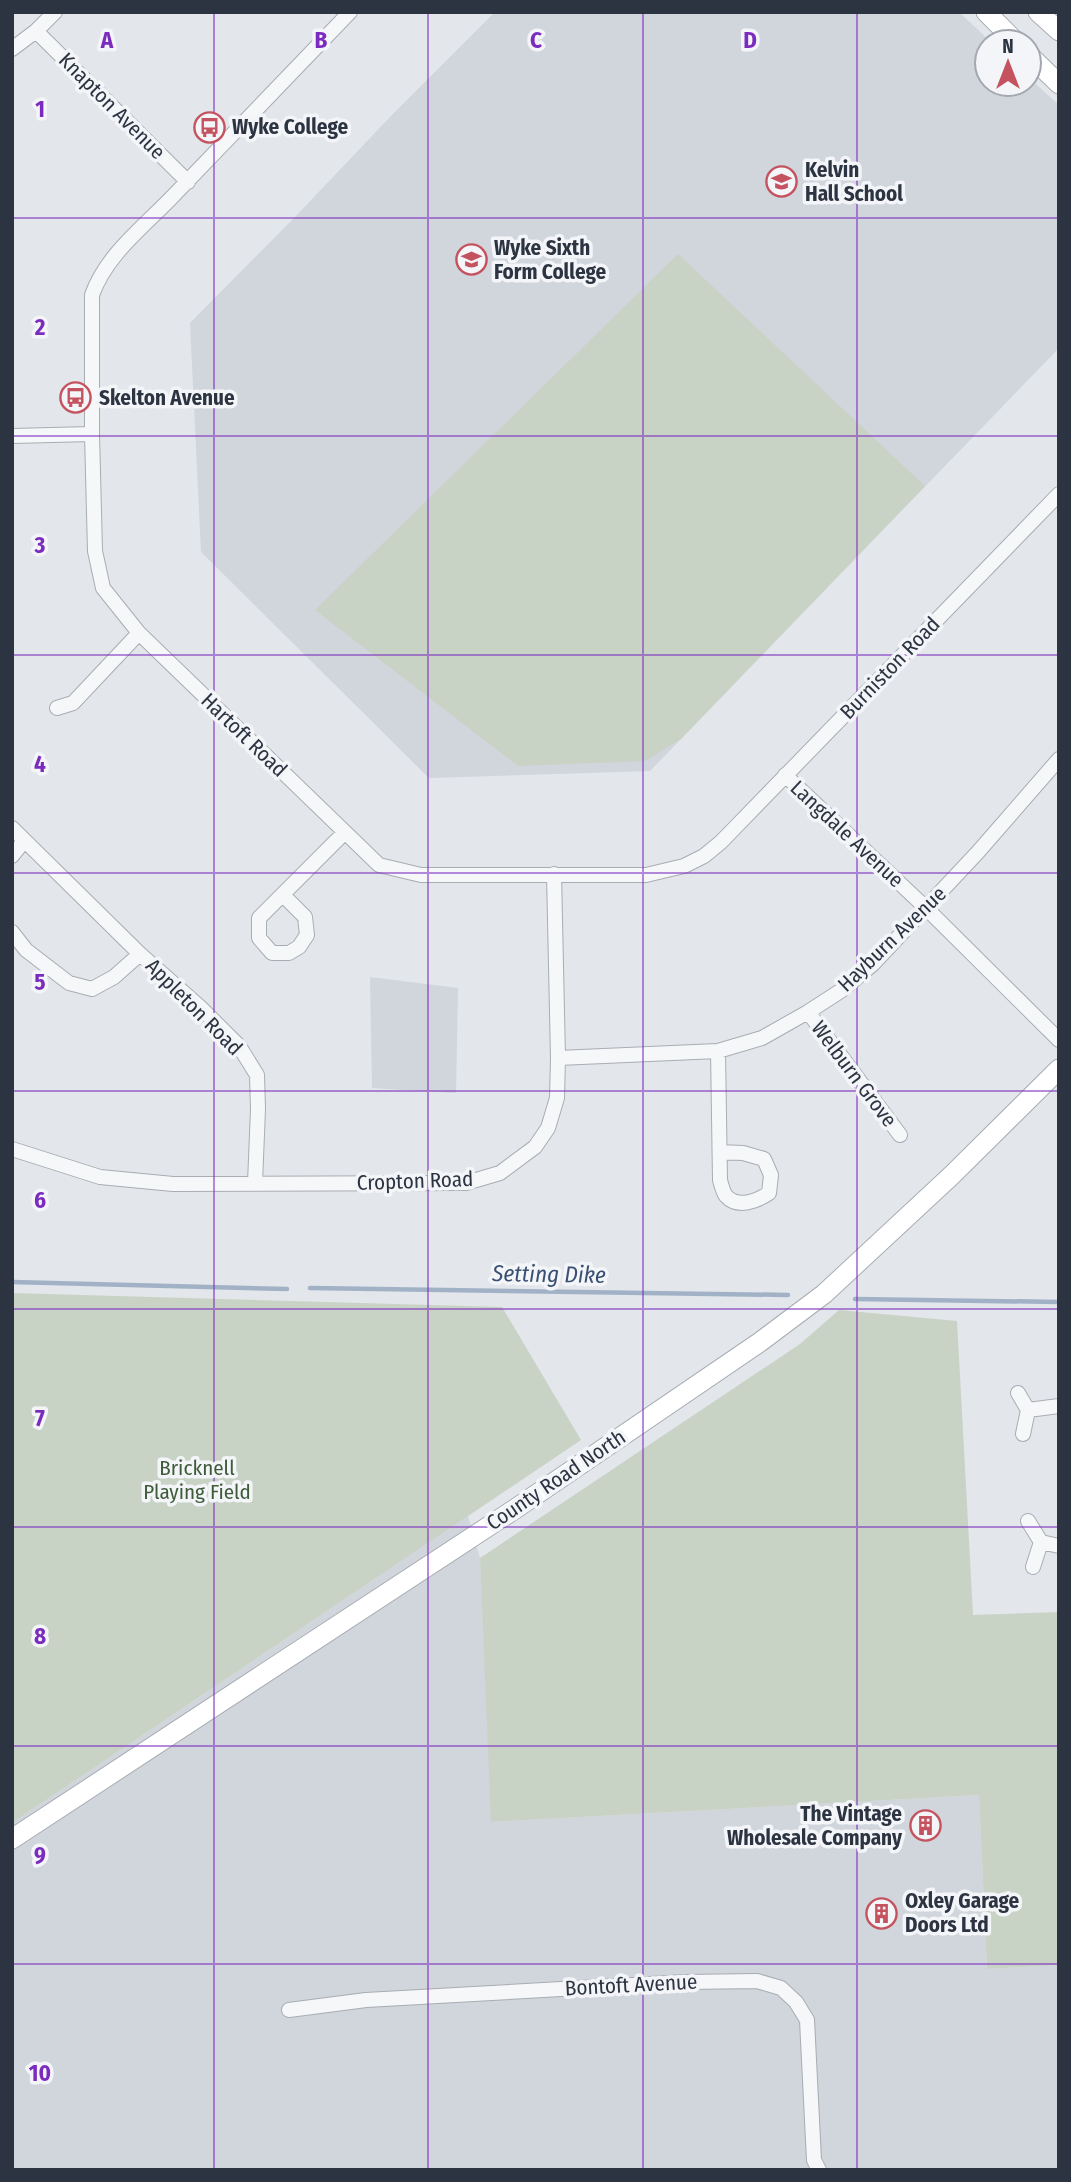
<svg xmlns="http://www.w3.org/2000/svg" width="1071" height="2182" font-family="'Fira Sans Condensed',sans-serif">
	<rect width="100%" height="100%" fill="#e3e6ea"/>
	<path fill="#d1d5dc" d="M495,12h464l32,30h-4v42h42v-6l30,27v243l-409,423 -221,7 -228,-226 -11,-229 105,-106 95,-100z
		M370,977l88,11 -2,105 -84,-5z
		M468,1516l12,42 12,264 487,-27 8,174 72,-4v205h-1047v-347z"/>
	<path fill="#c8d3c5" d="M678,254l247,232 -244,253 -36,22 -127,5 -203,-156z
		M12,1293l490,14 79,133 -569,383z
		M839,1310l118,11 16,294 86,-3v353l-72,4 -8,-174 -488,27 -11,-264 320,-214z"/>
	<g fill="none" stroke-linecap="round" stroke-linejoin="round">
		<path stroke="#a1b2c7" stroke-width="4.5" d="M12,1282l275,7
			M310,1288l478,7
			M855,1299l204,3"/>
		<defs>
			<path id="street" d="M350,12c-58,61 -116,121 -174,181 -30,32 -69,60 -84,102v139l3,117 8,37 36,45 240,232 42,10h225l38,-9 20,-10 17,-14 338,-348
				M36,31l152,151
				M12,49l24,-18 19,-19
				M12,436l80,-2
				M57,708l16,-5 66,-70
				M785,775l141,133 133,132
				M12,828l128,126 61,54 38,38 18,29 1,34 -3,74
				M12,856l12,-15
				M283,895l22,22 2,18 -8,12 -10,6h-17l-13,-15v-20l86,-86
				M12,932l14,18 43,33 23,6 22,-12 26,-23
				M808,1012l92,123
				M718,1051l2,129c1,4 3,12 6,16 12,13 31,5 43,-3l2,-18 -7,-16 -21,-6 -23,-1
				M558,1058l160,-7 44,-13 46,-26 34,-22 31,-26 105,-112 81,-93
				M12,1149l88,28 73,7 293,-1 34,-10 35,-26 13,-19 9,-30 1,-40 -4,-184
				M1018,1393l10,17 -5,24
				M1028,1410l31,-4
				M1028,1521l13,21 -8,25
				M1041,1542l18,4
				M289,2010l77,-10 320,-18 71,-1 24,7 15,14 11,18 7,140 5,10"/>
			<path id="secondary" d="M986,12l30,30
				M1038,12l21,19
				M1029,55l30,29
				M12,1839l503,-330 245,-167 64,-48 128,-119 107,-106"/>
		</defs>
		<use href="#street" stroke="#a8adb4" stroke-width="16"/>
		<use href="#secondary" stroke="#a8adb4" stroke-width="21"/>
		<use href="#street" stroke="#f6f7f9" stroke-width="14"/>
		<use href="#secondary" stroke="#fff" stroke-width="19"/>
	</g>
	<path fill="none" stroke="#7b2cbf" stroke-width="2" stroke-opacity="0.55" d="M214,12v2158M428,12v2158M643,12v2158M857,12v2158M12,218h1047M12,436h1047M12,655h1047M12,873h1047M12,1091h1047M12,1309h1047M12,1527h1047M12,1746h1047M12,1964h1047"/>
	<defs>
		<symbol id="bus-ring" viewBox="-11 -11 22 22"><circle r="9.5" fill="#f3f5f8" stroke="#c5535f" stroke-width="1.5"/><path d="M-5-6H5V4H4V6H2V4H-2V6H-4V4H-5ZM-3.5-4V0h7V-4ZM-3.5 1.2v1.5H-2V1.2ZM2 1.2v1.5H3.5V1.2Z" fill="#c5535f"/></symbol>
		<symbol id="school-ring" viewBox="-11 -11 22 22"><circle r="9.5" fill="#f3f5f8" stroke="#c5535f" stroke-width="1.5"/><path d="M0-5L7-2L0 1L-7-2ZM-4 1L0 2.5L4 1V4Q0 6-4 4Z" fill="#c5535f"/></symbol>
		<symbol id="university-ring" viewBox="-11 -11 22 22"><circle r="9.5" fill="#f3f5f8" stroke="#c5535f" stroke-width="1.5"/><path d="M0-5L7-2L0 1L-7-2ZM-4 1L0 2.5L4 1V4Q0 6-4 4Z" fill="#c5535f"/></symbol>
		<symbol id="building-ring" viewBox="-11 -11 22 22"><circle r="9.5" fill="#f3f5f8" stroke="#c5535f" stroke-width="1.5"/><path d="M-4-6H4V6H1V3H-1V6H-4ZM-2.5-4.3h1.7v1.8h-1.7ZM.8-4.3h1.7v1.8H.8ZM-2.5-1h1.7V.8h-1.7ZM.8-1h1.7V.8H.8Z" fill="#c5535f"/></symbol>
	</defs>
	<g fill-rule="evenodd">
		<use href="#bus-ring" x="192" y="110" width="35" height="35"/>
		<use href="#school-ring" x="764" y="164" width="35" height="35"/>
		<use href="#university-ring" x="454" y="242" width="35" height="35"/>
		<use href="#bus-ring" x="58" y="380" width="35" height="35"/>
		<use href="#building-ring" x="908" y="1808" width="35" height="35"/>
		<use href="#building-ring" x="864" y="1896" width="35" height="35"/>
	</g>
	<g text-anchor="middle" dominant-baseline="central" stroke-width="7" stroke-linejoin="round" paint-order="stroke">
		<g font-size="21" fill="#2c3341" stroke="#f3f5f8">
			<text transform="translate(112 106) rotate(45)">Knapton Avenue</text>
			<text transform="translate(890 668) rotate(-46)">Burniston Road</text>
			<text transform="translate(244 735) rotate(44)">Hartoft Road</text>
			<text transform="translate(847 834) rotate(43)">Langdale Avenue</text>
			<text transform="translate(892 939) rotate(-44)">Hayburn Avenue</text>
			<text transform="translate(194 1007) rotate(45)">Appleton Road</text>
			<text transform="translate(854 1074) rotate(53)">Welburn Grove</text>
			<text transform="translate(415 1181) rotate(-2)">Cropton Road</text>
			<text transform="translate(556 1480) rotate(-34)">County Road North</text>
			<text transform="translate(631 1985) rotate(-3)">Bontoft Avenue</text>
		</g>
		<g font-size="21" font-weight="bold" fill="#2c3341" stroke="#f3f5f8" text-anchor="start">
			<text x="232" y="127">Wyke College</text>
			<text x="805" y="170">Kelvin<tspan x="805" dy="24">Hall School</tspan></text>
			<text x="494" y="248">Wyke Sixth<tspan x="494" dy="24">Form College</tspan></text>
			<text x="99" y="398">Skelton Avenue</text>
			<text x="902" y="1814" text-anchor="end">The Vintage<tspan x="902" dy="24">Wholesale Company</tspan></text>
			<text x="905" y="1901">Oxley Garage<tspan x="905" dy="24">Doors Ltd</tspan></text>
		</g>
		<g font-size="21" fill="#3f5c3a" stroke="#f3f5f8">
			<text x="197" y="1468">Bricknell<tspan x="197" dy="24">Playing Field</tspan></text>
		</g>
		<g font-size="23" font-style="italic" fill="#395072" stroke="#f3f5f8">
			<text transform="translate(549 1274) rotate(1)">Setting Dike</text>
		</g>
	</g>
	<g font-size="23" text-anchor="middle" font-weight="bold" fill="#7b2cbf" stroke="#f3f5f8" stroke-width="7" stroke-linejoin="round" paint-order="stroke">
		<text x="107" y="48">A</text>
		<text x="321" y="48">B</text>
		<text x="536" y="48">C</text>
		<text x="750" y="48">D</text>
		<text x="40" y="117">1</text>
		<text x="40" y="335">2</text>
		<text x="40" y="553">3</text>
		<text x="40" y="772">4</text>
		<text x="40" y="990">5</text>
		<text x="40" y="1208">6</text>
		<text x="40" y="1426">7</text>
		<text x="40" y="1644">8</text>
		<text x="40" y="1863">9</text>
		<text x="40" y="2081">10</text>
	</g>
	<rect width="1071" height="2182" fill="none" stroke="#2c3341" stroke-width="28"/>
	<g transform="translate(1008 63)"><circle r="33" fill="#f3f5f8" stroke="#a3a7af" stroke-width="2"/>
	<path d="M0-5L12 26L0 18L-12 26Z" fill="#c5535f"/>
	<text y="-10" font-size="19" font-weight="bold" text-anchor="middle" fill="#2c3341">N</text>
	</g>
</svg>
